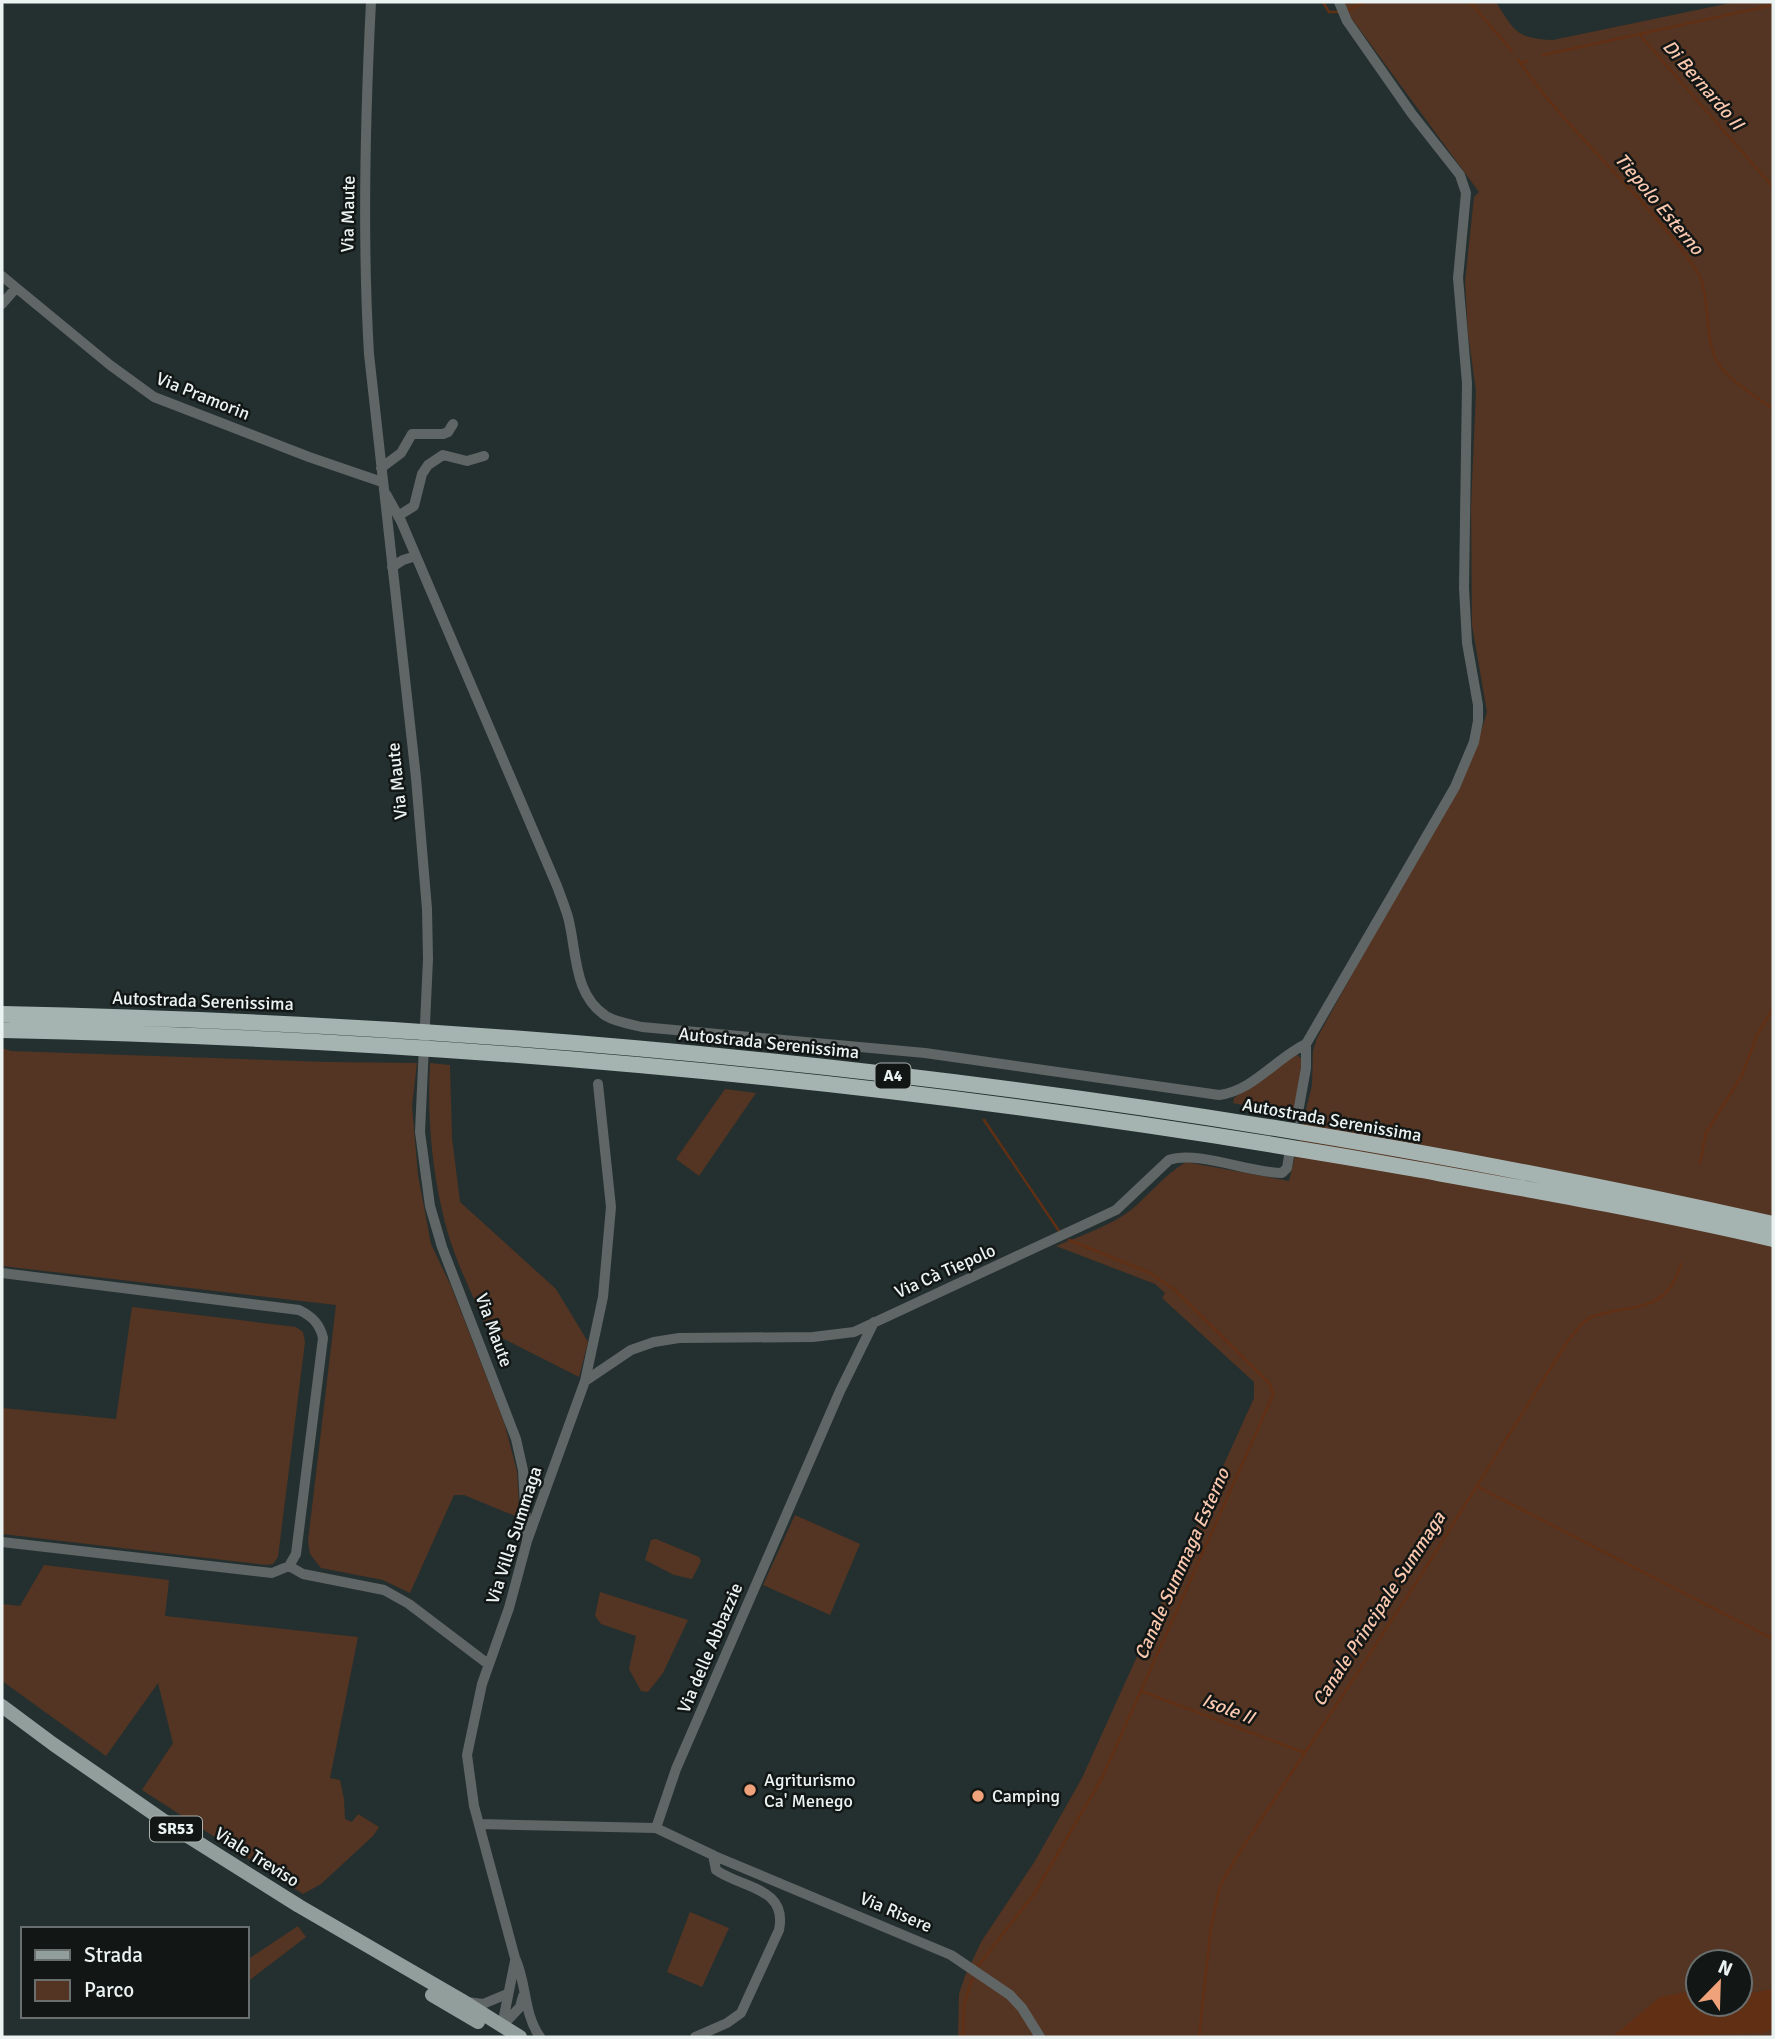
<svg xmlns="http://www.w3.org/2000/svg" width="1775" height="2039" font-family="Signika,sans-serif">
	<rect width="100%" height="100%" fill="#24302f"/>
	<path fill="#543423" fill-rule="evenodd" d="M1343,2h153c19,30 20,36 57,38l182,-38h38v2035h-815l1,-43 6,-18 16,-34 54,-81 47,-83 172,-380v-16l-92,-84 3,-5 -10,-9 -99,-38c24,-10 54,-20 75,-36 19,-16 33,-35 55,-48l103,19 23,-96 1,-34 4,-13 158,-287 12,-39 -15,-87 -1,-118 5,-116 -8,-57 -3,-52 9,-85 5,-5 -127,-173zM1698,1962h42v42h-42z
		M2,1048l9,3 317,11 89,1 -5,43 6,69 13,69 20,42 53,136 13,49 3,47 -56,-23h-10l-44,98 -27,-13 -62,-12 -11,-14 -2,-13 28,-236 -334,-39z
		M1297,1055l5,4 -6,51 -5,5 -58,-12 1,-5 56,-42z
		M430,1063l20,2 2,73 8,64 96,87 32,53 -9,35 -79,-40 -10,-1c-14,-35 -33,-70 -43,-106 -15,-55 -20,-111 -17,-167z
		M725,1089l31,4 -57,83 -23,-17z
		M132,1307l164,20 7,5 2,10 -27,215 -5,7 -6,1 -265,-31v-126l114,11z
		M795,1515l65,29 -30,71 -67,-30z
		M656,1539l43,18 2,4 -9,18 -18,-4 -29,-15 6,-20z
		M44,1565l125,15 -4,36 193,21 -28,141 10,2 4,19 1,20 7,3 6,-8 21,13 -6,9 -52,48 -18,10 -161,-104 31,-47 -15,-60 -52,73 -104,-75v-77l18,2z
		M600,1592l88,28 -25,53 -15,19 -7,-1 -12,-22 7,-33 -35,-12 -6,-8z
		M690,1912l39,16 -27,59 -35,-15z
		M298,1926l8,11 -59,45v-22z"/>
	<path fill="#613014" d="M1773,1989v39l-9,5c-51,1 -101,4 -152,4l48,-40 27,-5 11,1v11h42v-9z"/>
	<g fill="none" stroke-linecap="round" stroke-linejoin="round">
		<path stroke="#613014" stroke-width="2.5" d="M1323,2l6,10h9
			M1470,2l42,49
			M1348,10l17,-8
			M1639,34l134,153
			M1543,55l230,-50
			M1518,60c52,75 125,133 177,208 18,26 7,65 22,93 9,18 40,36 56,48
			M1520,64l7,-3
			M984,1120l75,111
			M1700,1163l6,-30 36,-58 15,-40 16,-27
			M1478,1487l295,152
			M1141,1691l164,62
			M978,1966l56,-72 68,-116 171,-383 -3,-11 -95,-94 -25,-17 -81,-33
			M963,2037l1,-32 8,-26
			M1199,2037l12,-110 9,-41 14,-25 184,-281 149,-238c8,-9 15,-22 27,-26 40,-13 72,-1 87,-52"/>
		<path stroke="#606665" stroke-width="10" d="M371,2c-6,117 -9,235 -2,352l47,424 11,131 1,50 -8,173 10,74 12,41 74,192 7,31 4,71
			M2,276l108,89 44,32 155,60 73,25
			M2,304l14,-16
			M381,468l20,-15 11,-19h31l5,-2 5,-8
			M386,494l15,27 156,365c4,11 8,21 11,31 9,34 5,78 38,99 10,6 24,8 36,11l283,26 294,42c34,-4 57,-37 87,-51
			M398,516l16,-10 8,-32 6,-9 15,-10 24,6 17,-5
			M392,567l11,-7 13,-4
			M1297,1118l9,-50v-24l149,-257 19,-45 4,-21v-16l-11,-62 -3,-55 3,-205 -9,-105 8,-85 -6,-18 -48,-61 -65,-93 -8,-19
			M2,1273l297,37c13,6 21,14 24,28l-27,216 -7,12
			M585,1381l46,-31 23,-8 25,-4 134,-1 41,-5 262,-122 53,-50c28,-10 81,13 113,13l5,-5 2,-12
			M2,1542l270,31 17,-7 14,8 81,16 25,14 79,60
			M479,1824l177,4 20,-59 164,-378 34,-69
			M656,1828l61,29 234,98 59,40 12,13 18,29
			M467,2002l16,2 24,-10
			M502,2026l13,-65
			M502,2026l18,-19 3,-11
			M540,2037c-17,-24 -13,-54 -25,-79l-41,-152 -7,-51 15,-71 27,-76 18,-67 58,-160 18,-84 8,-90 -13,-123
			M695,2037l32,-14 14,-10 38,-83c9,-43 -38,-42 -63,-60l-3,-15"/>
		<path stroke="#919e9c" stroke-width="14" d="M2,1706l51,38 114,79 132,83 162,94 59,37
			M432,1995l46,27"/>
		<path stroke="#a5b4b1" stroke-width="16" d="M2,1014c594,12 1190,80 1771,210
			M2,1030c476,10 950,56 1419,140 117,21 236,42 352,69"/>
	</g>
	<g fill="#f0a27a" stroke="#121716" stroke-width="2.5">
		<circle cx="750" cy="1790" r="7"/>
		<circle cx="978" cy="1796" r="7"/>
	</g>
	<g text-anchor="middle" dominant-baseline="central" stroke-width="5" stroke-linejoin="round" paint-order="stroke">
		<g fill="#121716" stroke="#aab1b0" stroke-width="2">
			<rect x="875.5" y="1063.5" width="35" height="25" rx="5"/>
			<rect x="150" y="1816.5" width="52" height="25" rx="5"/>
		</g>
		<g font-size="16" font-weight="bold" fill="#ebf3f2">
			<text x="893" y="1076">A4</text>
			<text x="176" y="1829">SR53</text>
		</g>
		<g font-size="18" fill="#ebf3f2" stroke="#121716">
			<text transform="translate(348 214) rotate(-89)">Via Maute</text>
			<text transform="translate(203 396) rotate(22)">Via Pramorin</text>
			<text transform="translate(397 781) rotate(-96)">Via Maute</text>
			<text transform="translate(203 1001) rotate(2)">Autostrada Serenissima</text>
			<text transform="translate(769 1043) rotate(6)">Autostrada Serenissima</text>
			<text transform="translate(1332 1120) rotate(10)">Autostrada Serenissima</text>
			<text transform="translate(945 1271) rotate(-24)">Via Cà Tiepolo</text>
			<text transform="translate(494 1330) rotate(70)">Via Maute</text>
			<text transform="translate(514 1535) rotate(-72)">Via Villa Summaga</text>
			<text transform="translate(710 1648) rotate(-67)">Via delle Abbazzie</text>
			<text transform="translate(257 1857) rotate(32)">Viale Treviso</text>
			<text transform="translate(896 1912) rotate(23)">Via Risere</text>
		</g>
		<g font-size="18" fill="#ebf3f2" stroke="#121716" text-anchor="start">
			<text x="764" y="1780">Agriturismo<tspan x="764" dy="21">Ca' Menego</tspan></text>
			<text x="992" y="1796">Camping</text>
		</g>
		<g font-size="19" font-style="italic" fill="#f9c7ae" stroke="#121716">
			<text transform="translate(1703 85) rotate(49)">Di Bernardo II</text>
			<text transform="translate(1659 204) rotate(50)">Tiepolo Esterno</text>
			<text transform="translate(1182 1564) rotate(-66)">Canale Summaga Esterno</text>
			<text transform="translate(1379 1609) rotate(-57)">Canale Principale Summaga</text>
			<text transform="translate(1228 1709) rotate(21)">Isole II</text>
		</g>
	</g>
	<rect width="1775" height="2039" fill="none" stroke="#ebf3f2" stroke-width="7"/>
	<rect x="21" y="1927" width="228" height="91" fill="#121716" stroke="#696f6e" stroke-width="2"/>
	<rect x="35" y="1950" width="35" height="10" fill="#919e9c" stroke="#696f6e" stroke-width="2"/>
	<text x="84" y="1962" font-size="21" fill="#ebf3f2">Strada</text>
	<rect x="35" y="1980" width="35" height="21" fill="#543423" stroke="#696f6e" stroke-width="2"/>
	<text x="84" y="1997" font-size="21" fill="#ebf3f2">Parco</text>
	<g transform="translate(1719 1983) rotate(23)"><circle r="33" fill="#121716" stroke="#696f6e" stroke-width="2"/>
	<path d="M0-5L12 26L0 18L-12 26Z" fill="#f0a27a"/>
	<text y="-10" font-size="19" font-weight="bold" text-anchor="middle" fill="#ebf3f2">N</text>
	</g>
</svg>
